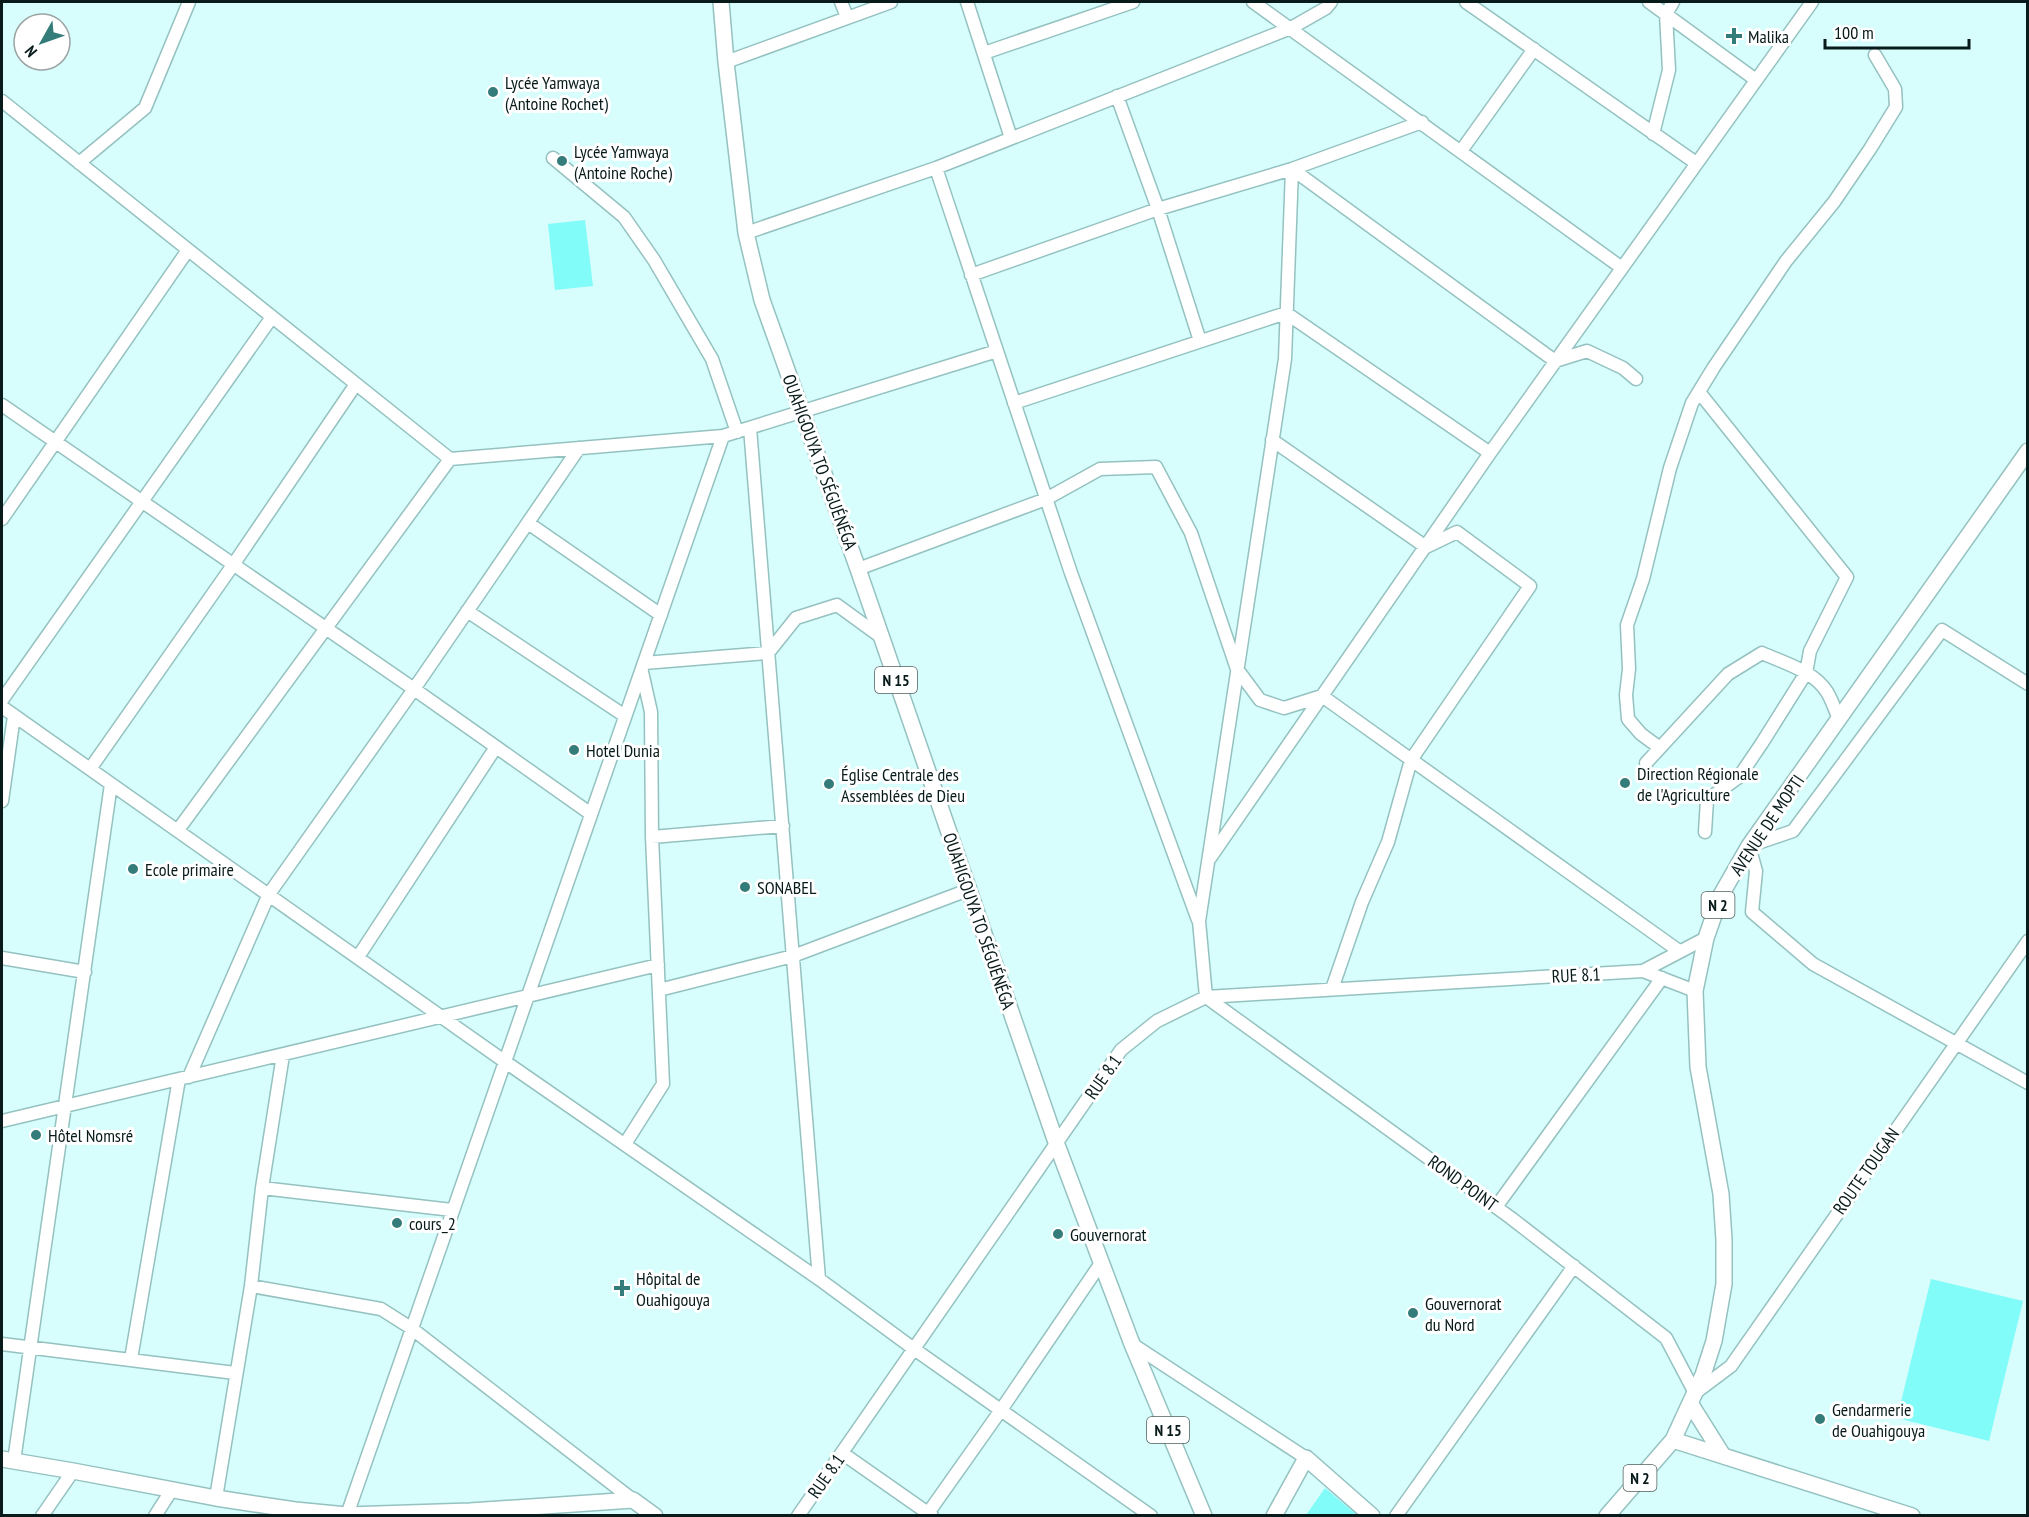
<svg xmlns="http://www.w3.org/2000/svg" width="2029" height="1517" font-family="'PT Sans Narrow',sans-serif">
	<rect width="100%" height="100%" fill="#d7fdfc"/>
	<path fill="#81fcf9" d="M585,220l8,66 -38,4 -7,-66z
		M1931,1279l92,22 -34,140 -92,-23z
		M1325,1488l32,27h-51z"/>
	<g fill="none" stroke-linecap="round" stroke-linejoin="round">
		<defs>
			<path id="minor" d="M841,2l6,15
				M967,2l44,136
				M1253,2l369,266
				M1466,2l230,161
				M1649,2l107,78
				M984,53l149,-51
				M726,62l165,-60
				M1117,96l41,113 42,132
				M2,101l448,358 273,-23
				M1422,122l-130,47 -7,190 -86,562 7,76 305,221 155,120 29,55 36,-27 297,-425
				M1653,134l16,-64 -3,-56 7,-12
				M1461,151l73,-102
				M553,158l71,59 30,43 58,99 25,73
				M79,163l66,-55 44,-106
				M936,168l135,405 127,347
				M746,233l190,-65 355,-140 35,-20 5,-6
				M971,275l187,-66 134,-40 263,192 32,-10 36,17 13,11
				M1699,392l148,185 -37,74 -4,22 -44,70 -23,34 -32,23 -2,32
				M1014,403l272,-90 204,140
				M2,405l412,284 177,125
				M750,428l69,851
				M1272,440l154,107 31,-15 73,54 -119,174 -23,82 -26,60 -30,87
				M2,519l186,-269
				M528,523l133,92
				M858,569l188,-70 54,-30 56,-2 35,66 46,136 23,31 24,8 38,-12 357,255
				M467,611l158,105
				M644,663l124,-10 28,-35 41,-13 44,32
				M2028,684l-86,-54 -149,201 -44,15 7,25 -4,41 61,52 215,119
				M2,700l270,-383
				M2,707l502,354 315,218 95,70 237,167
				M1660,748l-19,-14 -13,-15 -2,-24 3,-26 -2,-44 16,-46 27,-111 22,-65 22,-36 72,-106 48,-59 36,-53 26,-42 -1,-18 -20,-34
				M1646,763l82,-89 34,-21c22,10 52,18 65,39 5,8 8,18 12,27
				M90,769l143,-204 123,-181
				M2,801l12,-85
				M178,830l272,-371
				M652,837l131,-11
				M1210,858l280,-405 322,-451
				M358,957l138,-210
				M2,958l83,14
				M659,990l134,-34 175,-66
				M1695,991l-52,-20 63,-33
				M189,1077l80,-183 145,-205 165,-241
				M2,1121l656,-156
				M625,1144l38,-60 -11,-247 -1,-125 -9,-40
				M262,1188l190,22
				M1496,1207l166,-229
				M251,1286l130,23 30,19 222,172
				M2,1344l233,29
				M1132,1344l174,114
				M131,1359l48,-280
				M842,1453l90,63
				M14,1461l97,-677
				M216,1498l35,-212 11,-98 21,-133
				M347,1515l376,-1079 274,-85
				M42,1516l31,-45
				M155,1516l16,-25
				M798,1516l323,-466 36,-29 49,-24 437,-26
				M926,1516l75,-106 100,-147
				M1396,1516l178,-250"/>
			<path id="major" d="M721,2l5,60 20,171 16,67 96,269 199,576 75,199 72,172
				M1690,1403l32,51
				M1673,1440l239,76
				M2,1459l71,12 143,27 79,12 52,5 123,-4 163,-11 22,16
				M1274,1516l32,-58 66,58
				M1607,1516l66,-76 30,-65 11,-34 10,-57v-44l-3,-46 -23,-127 -3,-76 11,-53 15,-43 28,-49 279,-395"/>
		</defs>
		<use href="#minor" stroke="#94c2c0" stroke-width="15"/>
		<use href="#major" stroke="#94c2c0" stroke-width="18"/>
		<use href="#minor" stroke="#fff" stroke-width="12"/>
		<use href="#major" stroke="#fff" stroke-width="15"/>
	</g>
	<g fill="#337c7a" stroke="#fff" stroke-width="2">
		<path d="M1731 27h6v6h6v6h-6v6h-6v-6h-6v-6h6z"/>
		<circle cx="493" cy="92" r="6"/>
		<circle cx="562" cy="161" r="6"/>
		<circle cx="574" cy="750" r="6"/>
		<circle cx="1625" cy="783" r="6"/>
		<circle cx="829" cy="784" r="6"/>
		<circle cx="133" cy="869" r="6"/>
		<circle cx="745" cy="887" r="6"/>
		<circle cx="36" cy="1135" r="6"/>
		<circle cx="397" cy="1223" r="6"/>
		<circle cx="1058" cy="1234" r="6"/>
		<path d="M619 1279h6v6h6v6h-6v6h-6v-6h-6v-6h6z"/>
		<circle cx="1413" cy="1313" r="6"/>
		<circle cx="1820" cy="1419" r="6"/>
	</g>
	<g text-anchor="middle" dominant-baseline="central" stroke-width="6" stroke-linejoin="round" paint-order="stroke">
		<g fill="#fff" stroke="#525f5f" stroke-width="1.5">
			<rect x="875" y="667" width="42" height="26" rx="4.5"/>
			<rect x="1701.5" y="892" width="33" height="26" rx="4.5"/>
			<rect x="1147" y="1417" width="42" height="26" rx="4.5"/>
			<rect x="1623.5" y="1465" width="33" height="26" rx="4.5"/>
		</g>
		<g font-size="16" font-weight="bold" fill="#081a1a">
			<text x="896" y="680">N 15</text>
			<text x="1718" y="905">N 2</text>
			<text x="1168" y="1430">N 15</text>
			<text x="1640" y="1478">N 2</text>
		</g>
		<g font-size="18" fill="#081a1a" stroke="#fff" text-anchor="start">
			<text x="1748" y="36">Malika</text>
			<text x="505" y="82">Lycée Yamwaya<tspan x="505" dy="21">(Antoine Rochet)</tspan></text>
			<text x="574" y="151">Lycée Yamwaya<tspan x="574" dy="21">(Antoine Roche)</tspan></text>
			<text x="586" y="750">Hotel Dunia</text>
			<text x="1637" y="773">Direction Régionale<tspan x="1637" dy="21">de l'Agriculture</tspan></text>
			<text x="841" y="774">Église Centrale des<tspan x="841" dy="21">Assemblées de Dieu</tspan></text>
			<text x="145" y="869">Ecole primaire</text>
			<text x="757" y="887">SONABEL</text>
			<text x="48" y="1135">Hôtel Nomsré</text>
			<text x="409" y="1223">cours_2</text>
			<text x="1070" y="1234">Gouvernorat</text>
			<text x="636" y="1278">Hôpital de<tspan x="636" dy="21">Ouahigouya</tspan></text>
			<text x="1425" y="1303">Gouvernorat<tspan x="1425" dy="21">du Nord</tspan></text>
			<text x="1832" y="1409">Gendarmerie<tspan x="1832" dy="21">de Ouahigouya</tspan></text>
		</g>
		<g font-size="18" fill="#081a1a" stroke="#fff">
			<text transform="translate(820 462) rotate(70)">OUAHIGOUYA TO SÉGUÉNÉGA</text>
			<text transform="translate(1767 825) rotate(-56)">AVENUE DE MOPTI</text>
			<text transform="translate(979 921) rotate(71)">OUAHIGOUYA TO SÉGUÉNÉGA</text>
			<text transform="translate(1576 975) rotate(-3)">RUE 8.1</text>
			<text transform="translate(1103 1077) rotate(-55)">RUE 8.1</text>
			<text transform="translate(1866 1171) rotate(-55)">ROUTE TOUGAN</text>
			<text transform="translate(1463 1183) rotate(36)">ROND POINT</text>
			<text transform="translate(826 1476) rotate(-55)">RUE 8.1</text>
		</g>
	</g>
	<rect width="2029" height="1517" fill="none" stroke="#081a1a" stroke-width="6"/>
	<g transform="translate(42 42) rotate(230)"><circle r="28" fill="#ffffff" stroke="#9ca3a3" stroke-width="1.5"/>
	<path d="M0-4.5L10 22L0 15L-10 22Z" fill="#337c7a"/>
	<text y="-9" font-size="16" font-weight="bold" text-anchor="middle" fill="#081a1a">N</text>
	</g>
	<path d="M1825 39v9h144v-9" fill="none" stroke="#081a1a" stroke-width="3"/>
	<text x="1834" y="39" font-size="18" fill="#081a1a" stroke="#ffffff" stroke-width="4.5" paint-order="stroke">100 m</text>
</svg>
